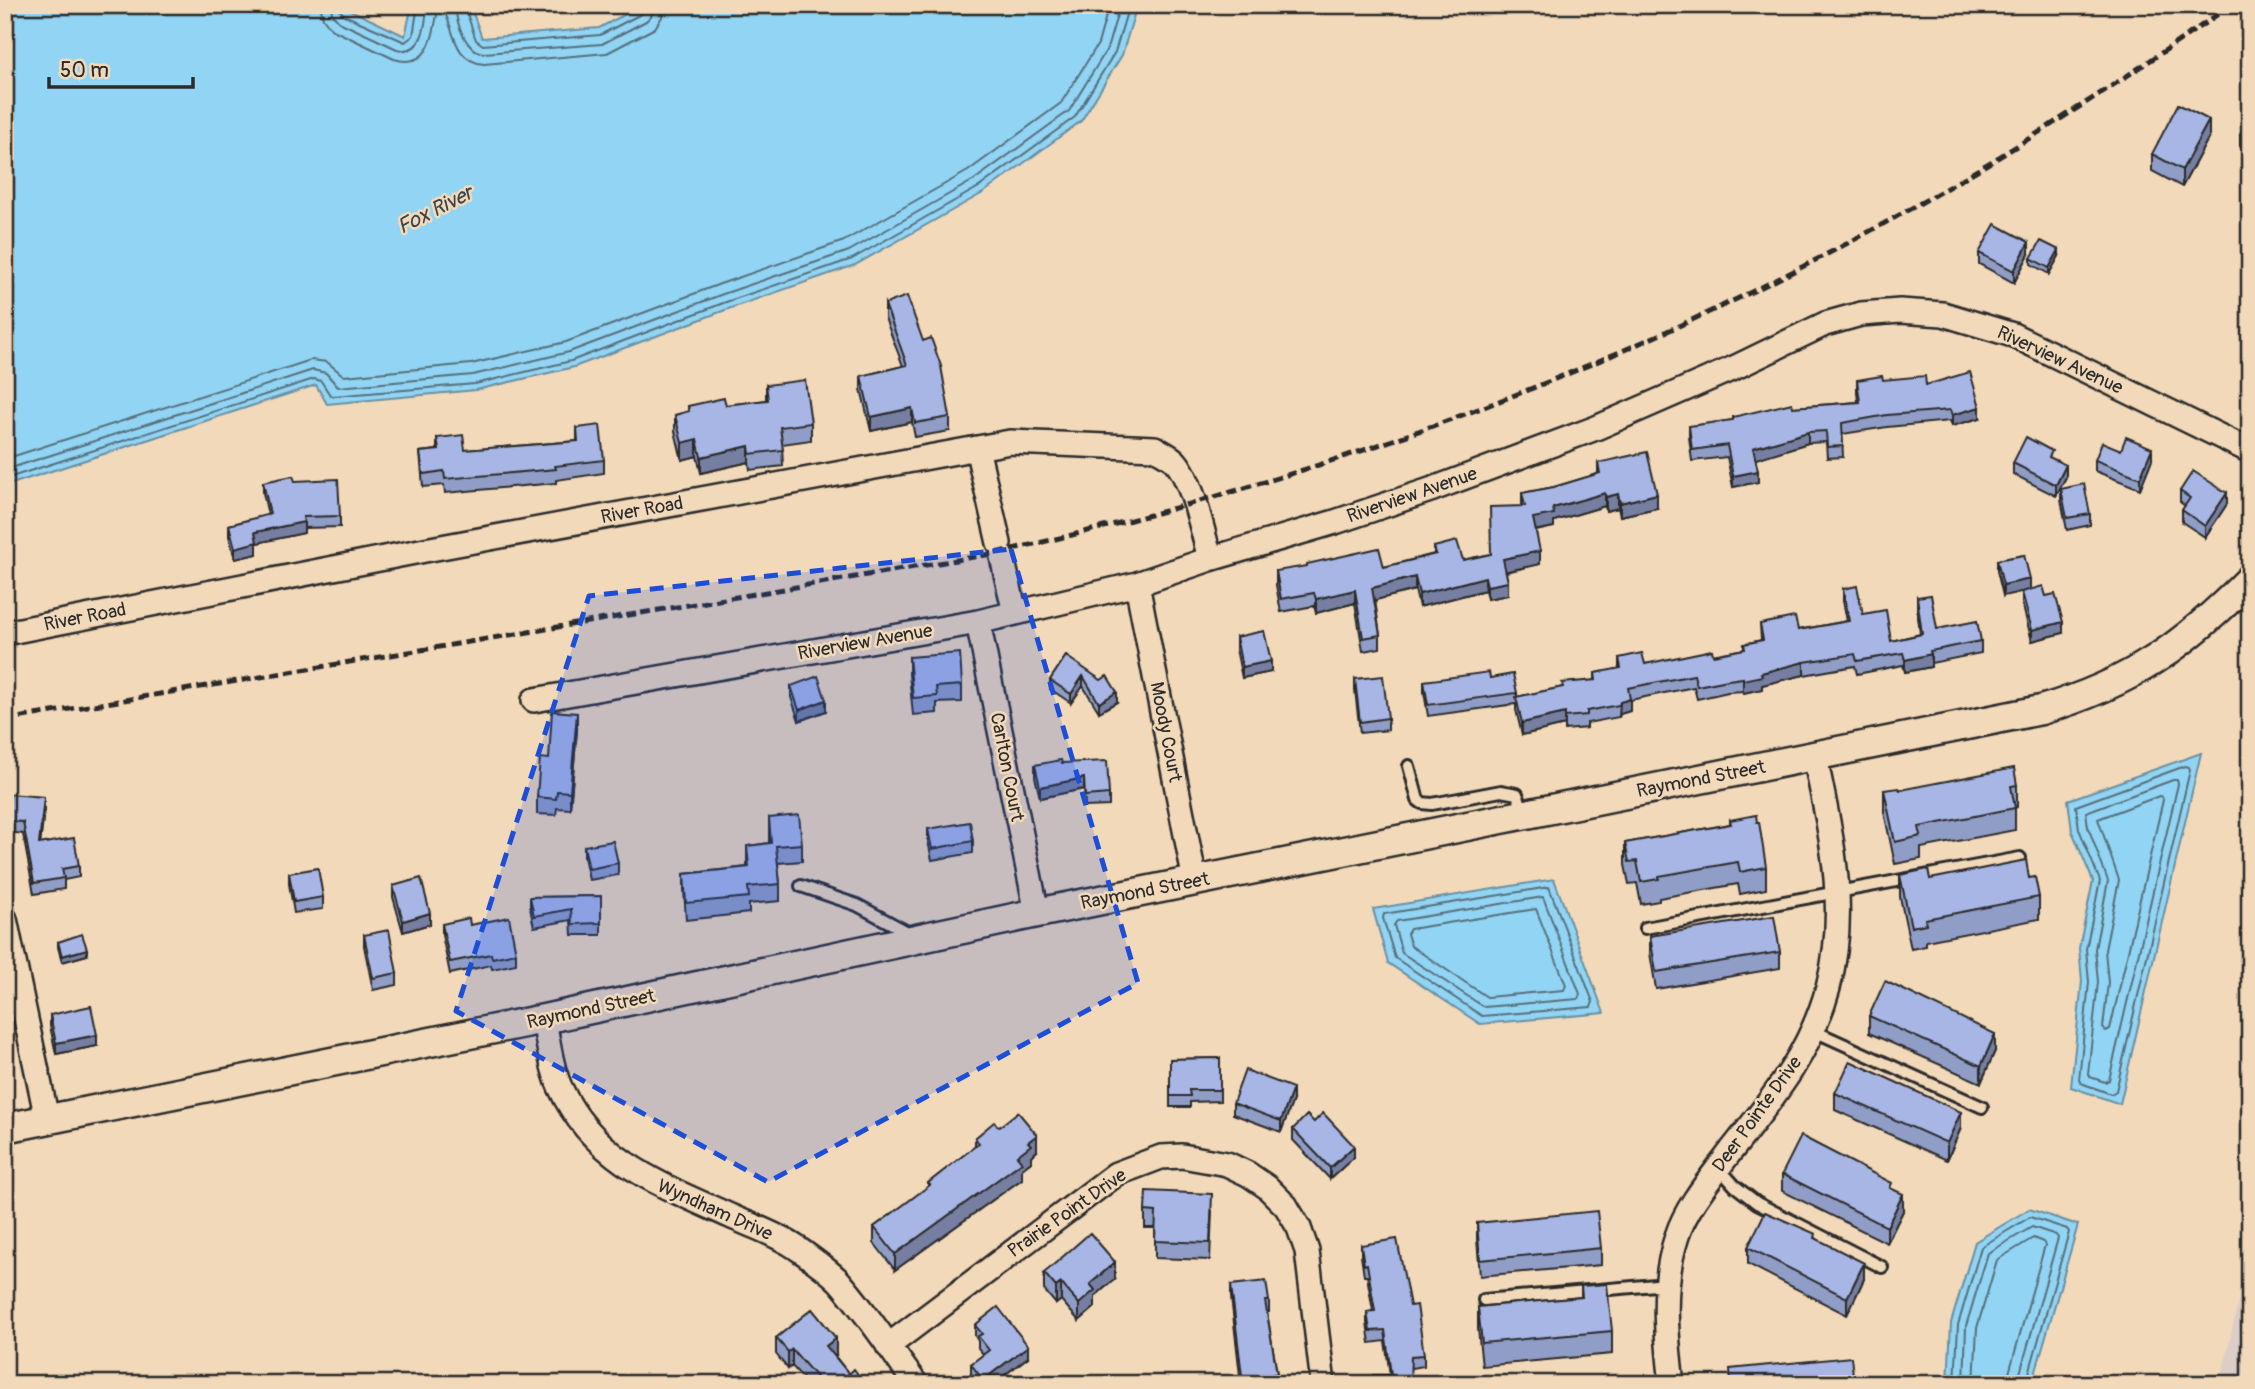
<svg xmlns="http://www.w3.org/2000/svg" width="2255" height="1389" font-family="Pangolin,sans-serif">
	<rect width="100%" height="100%" fill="#f2d9ba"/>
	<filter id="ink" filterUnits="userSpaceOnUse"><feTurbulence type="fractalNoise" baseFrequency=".0143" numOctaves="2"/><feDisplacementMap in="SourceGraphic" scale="14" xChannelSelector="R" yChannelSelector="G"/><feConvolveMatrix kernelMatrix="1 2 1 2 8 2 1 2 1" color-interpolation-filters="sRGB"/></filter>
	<g filter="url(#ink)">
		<path fill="#dccec7" d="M2250,1248v136h-30z"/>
		<path fill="#92d4f3" stroke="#6990a3" stroke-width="2" d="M5,5h335l65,31 7,-31h58l12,33 117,-10 44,-23h494l-15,50 -41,66 -98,72 -128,72 -127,44 -154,58 -98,23 -149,14 -11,-19 -311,101z
			M2201,753l-81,351 -49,-17 11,-106 -3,-33 14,-67 -21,-50 -4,-31z
			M1554,879l50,134 -124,11 -92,-61 -15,-54z
			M2029,1209l49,16 -46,159h-84l3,-61 24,-81z"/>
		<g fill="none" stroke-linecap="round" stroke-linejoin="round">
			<path stroke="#546f7b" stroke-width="2" d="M320,5l3,13 8,11 63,30c36,11 39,-24 44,-50l2,-2 -2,-2
				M331,5l1,9 7,8 58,27c26,7 29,-25 30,-44
				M340,5v5l4,5 61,27 8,-6 5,-31
				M444,5l-2,2c13,21 10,54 42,57l123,-11 48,-25 7,-11 2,-12
				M455,5c1,17 10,46 29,48l118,-9 44,-23 6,-6 1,-10
				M464,5l12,35 7,5 117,-10 41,-21 4,-9
				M5,459l306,-99 16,2 17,14 127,-12 95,-22 154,-58 124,-43 124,-70 93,-68 37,-59 11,-39
				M5,470l308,-100 13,3 12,14 135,-12 96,-23 154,-58 126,-43 125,-71 95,-69 38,-62 13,-44
				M5,479l309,-100 7,2 9,14 3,1 142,-12 96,-23 155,-59 126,-43 127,-72 96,-70 40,-65 14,-47
				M2185,766l4,1 1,3 -74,321 -5,3 -30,-11 -2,-3 10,-98 -3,-33 14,-68 -21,-52 -3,-23z
				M2173,780h4l1,4 -69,296 -4,2 -15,-5 -2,-3 10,-92 -3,-33 13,-68 -20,-54 -2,-15z
				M2159,796l3,1 1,3 -53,229 -4,2 -3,-3 5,-45 -3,-33 14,-70 -21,-61z
				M1549,887l44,115 -2,5 -109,9 -87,-58 -12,-40 1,-4z
				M1543,897l37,97 -2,5 -94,8 -82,-54 -8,-28 3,-4z
				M1536,909l30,76 -2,5 -77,7 -76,-51 -4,-12 3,-5z
				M1955,1384l3,-59 23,-78 49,-30 37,12 2,3 -43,152
				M1964,1384l2,-58 22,-73 44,-26 24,8 2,3 -41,146
				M1974,1384l3,-56 20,-68 36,-22 10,4 2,3 -39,139"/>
			<defs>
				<path id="service" d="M1409,766l9,34 4,3 10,1 69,-13 16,3 7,18
					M801,886l56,19 54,29
					M1645,928l375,-70
					M1812,1030l170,77
					M1719,1168l16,18 22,17 125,64
					M1484,1300l183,-16"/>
				<path id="minor" d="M977,448l22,95
					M1002,557l13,56
					M1137,584l58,297
					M978,622l59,291
					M5,633l420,-83 585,-108 145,6c6,4 13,7 19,12 18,18 29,73 36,99
					M534,700l444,-78 159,-38 73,-25 125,-37 98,-33 163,-61 140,-61 89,-43 36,-10 39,-3 43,3 70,21 237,116
					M5,919l42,200
					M544,1019c4,23 7,47 16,68 34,74 101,98 170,129 22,10 47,18 67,32 14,10 30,21 42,33 28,32 52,69 77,103
					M888,1346l228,-172 45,-17 21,-1 45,8 21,10 19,13 19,19 13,22 8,23 16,133
					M1672,1384c-6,-51 -11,-99 5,-148 10,-31 34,-58 54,-85 41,-52 79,-97 97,-163 21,-80 3,-153 -13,-231"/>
				<path id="tertiary" d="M5,1128l539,-109 493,-106 1004,-203c91,-27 143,-64 209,-131"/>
			</defs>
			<use href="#service" stroke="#2b2b2b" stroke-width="16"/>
			<use href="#minor" stroke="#2b2b2b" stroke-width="28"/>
			<use href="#tertiary" stroke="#2b2b2b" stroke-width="33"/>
			<use href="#service" stroke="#f2d9ba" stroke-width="10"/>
			<use href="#minor" stroke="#f2d9ba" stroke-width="23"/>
			<use href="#tertiary" stroke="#f2d9ba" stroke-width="28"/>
			<path stroke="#2b2b2b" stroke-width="5" stroke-dasharray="10 5" stroke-linecap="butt" d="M5,720l981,-165c282,-62 558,-158 816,-288 149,-76 292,-166 429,-262"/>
		</g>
		<path fill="#909dc6" stroke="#2b2b2b" stroke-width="2" d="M2250,117v34l-10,-5v-11z
			M2209,137l-27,50 -30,-16v-17z
			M1979,253l50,1 -15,29 -35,-19z
			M2059,256l-10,18 -18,-10v-6z
			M885,304l65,113v14l-35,6 -3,-15 -41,9 -10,-42v-13l42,-10 -18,-48z
			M1857,380h26l43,5 54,33 -28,8 -2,-5 -63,6 -45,7 1,23 -16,1 -1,-16 -18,1 -53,16 3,23 -25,5 -6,-30 -35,4 -3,-24v-11l44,-6v-3l60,-10 65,-5 -1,-10z
			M766,385l45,38v17l-29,4 1,22 -33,4 -1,-8 -48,11 -4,-17 -15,4 -7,-29v-16l13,-3v-6l38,-1 40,-5z
			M577,428l27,32v13l-48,7v3l-111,10 -1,-8 -21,2 -3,-35 17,-2v-12l28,12 112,-9z
			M2121,450l31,9 -12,30 -45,-18v-11z
			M1598,463l59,45 -37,8 -2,-8 -12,3 -1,-5 -51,15v6l-18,4 4,33 -34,8 2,23 -21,4 -2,-9 -66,17 -4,-17 -40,10 5,35v13l-17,3 -8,-48 -39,10 -2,-7 -33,6 -5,-27v-14l108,-4 50,-13v-7l29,13 28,-6 31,-48v-13l32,-6 44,-13z
			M2013,463l53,14 -10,19 -43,-22z
			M295,481l45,35v11l-36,1v5l-47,10v11l-22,5 -6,-23v-11l39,-10 -5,-22v-11z
			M2061,489l29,25v11l-23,5 -6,-30z
			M2180,491l47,13 -22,33 -23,-15v-12l3,-4 -5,-4z
			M2024,555l-21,41 -6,-25v-11z
			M1843,589l20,25 28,27 29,-7 -3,-25v-12l20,32 44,12v12l-50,10v4l-26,5 -2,-7 -46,9 -2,-8 -51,9 -42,10v4l-19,4v-2l-15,1 -31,7 -3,-12 -64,13v11l-10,3 -1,3 -32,6v5l-22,2v-5l-43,10 -6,-25v-6l-88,12 -4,-24v-11l66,-3 27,15v4l78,-17v-7l24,-4v-11l26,6 68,-9 31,-6v-5l17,-4 -1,-16 38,6 49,-9 -4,-20z
			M2022,592l24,4 17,37 -31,8 -10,-38z
			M1236,637l35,35 -29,6 -6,-29z
			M1066,656l51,46 -18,10 -16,-26 -12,17 -21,-14v-9z
			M909,657l53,28v17l-25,1v10l-24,2 -4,-41z
			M1355,679l33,39v12l-28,3 -5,-43z
			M791,686l35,25 -27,10 -8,-24z
			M577,730l-7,79 -13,-1 -1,7 -19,-1v-17l12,-38z
			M1062,763l47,31v12l-24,1 -1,-18 -44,9 -5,-21v-12z
			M2017,785v22l-2,1v22l-94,18v11l-26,5 -11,-52v-22z
			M44,809l-4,35 39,22v11l-15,3v9l-30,5 -11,-60 -15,-2v-11z
			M769,818l33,26v17l-24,2 2,21v17l-31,3v9l-63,7 -2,-30v-16l63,-7v-21l22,-3z
			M1730,820l36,47v22l-26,5 -2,-10 -79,14v3l-18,3 -4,-21 -8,1 -4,-19v-22l105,-19z
			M928,829l45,12v12l-41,7 -4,-19z
			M584,846l34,17v12l-29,5 -5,-23z
			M289,873l34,24v12l-29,4 -5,-29z
			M1900,875l30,4 99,-1 10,19v22l-113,22v5l-15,3 -11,-52z
			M393,886l37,38 -27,8 -10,-35z
			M601,896v39h-29l-1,-15 -37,7 -4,-19v-11z
			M442,924l28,1 46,28v11l-24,5 -1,-4 -41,9 -8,-39z
			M364,935l33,38v12l-24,5 -9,-44z
			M1650,936l130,16v16l-124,21 -6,-36z
			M58,942l29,13 -25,7 -4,-15z
			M50,1015l47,31 -41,8 -6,-28z
			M1869,1016l126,35 -14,32 -112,-50z
			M6,1033l2,15v14h-3z
			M1220,1058v43l-30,1v5h-20v-48z
			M1835,1093l126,35 -14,32 -112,-50z
			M1293,1100l-12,32 -48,-18v-11z
			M1314,1122l40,35 -24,22 -37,-39v-11z
			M999,1127l38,24 -6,5v6l-9,7v10l-127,91 -21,-27v-16l54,-40v-4l47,-36v-9z
			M1782,1174l110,15 11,22 -16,32 -105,-52z
			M1145,1211h67l-2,49 -55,-2v-30h-10z
			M1477,1223l124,25v17l-121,11 -3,-37z
			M1816,1238l48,41 -17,36 -99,-51v-17z
			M1361,1245l49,61 14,49v11l-13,2 -21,7 -5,-34 -15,2 -3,-20v-11l6,-1 -6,-35h-3l-3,-20z
			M1044,1273l71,6 -20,17v11l-16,14 -18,-21 -5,4 -12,-14z
			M1231,1285l38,16v11h-2l10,62v10h-36l-10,-87z
			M1581,1286l31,45v23l-130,12 -4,-37v-22l103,-10z
			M975,1325l53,32 -35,27h-16l-6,-9v-11l13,-9 -6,-7v-7l-3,-5z
			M776,1338l60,17 -1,1 14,18 16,10h-57l-16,-18 -4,3 -12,-15z"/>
		<path fill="#767fa1" stroke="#2b2b2b" stroke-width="2" d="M2209,120v17l-27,50v-17z
			M2029,242v12l-15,29v-12z
			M2059,250v6l-10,18v-6z
			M1980,407v11l-28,8v-11z
			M912,408v14l-41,9v-14z
			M1808,432v11l-55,17v-12z
			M697,439v17l-15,4v-17z
			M749,446v16l-48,11v-16z
			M2152,448v11l-12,30v-11z
			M2066,465v12l-10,19v-11z
			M1758,471v11l-25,5v-11z
			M1605,493v13l-51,15v6l-21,4v-13l20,-10z
			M2227,493v11l-22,33v-11z
			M1618,494v14l-12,3v-14z
			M1657,494v14l-37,8v-13z
			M304,522v11l-47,10v11l-22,5v-11l20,-16z
			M1540,551v13l-37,8v-13z
			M1415,577v13l-43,11v-13z
			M1485,577v13l-66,17v-13z
			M2030,579v11l-27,6v-11z
			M1508,582v13l-21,4v-13z
			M1355,590v13l-39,10v-14z
			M2063,622v11l-31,8v-11z
			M1931,654v13l-26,5v-12z
			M1271,661v11l-29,6v-11z
			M1804,662v13l-42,10v4l-19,4v-13l18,-7z
			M1083,676v10l-12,17v-9z
			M1117,692v10l-18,10v-9z
			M1630,699v12l-10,3 -1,3 1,-15z
			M826,700v11l-27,10v-11z
			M577,713v17l-7,79v-17z
			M1565,713v12l-43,10v-12z
			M1084,778v11l-44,9v-11z
			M44,797v12l-5,46v-11z
			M430,913v11l-27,8v-11z
			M87,949v6l-25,7v-6z
			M1995,1034v17l-14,32v-17z
			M97,1035v11l-41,8v-11z
			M1293,1088v12l-12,32v-11z
			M1961,1112v16l-14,32v-17z
			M1037,1135v16l-6,5v6l-9,7v10l-127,91v-16l122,-98 11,-14z
			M1354,1146v11l-24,22v-11z
			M1903,1194v17l-16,32v-16z
			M1115,1262v17l-20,17v11l-16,14v-17l11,-20z
			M1864,1263v16l-17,36v-17z
			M1061,1283v17l-5,4v-17z
			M836,1338v17l-10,7v-16z
			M1028,1346v11l-35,27h-10v-4z
			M792,1349v17l-4,3v-17z"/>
		<path fill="#a8b6e6" stroke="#2b2b2b" stroke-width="2" d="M2178,104l31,16 -27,50 -30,-16z
			M2250,117v23l-10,-5z
			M1995,224l34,18 -15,29 -35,-18z
			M2041,241l18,9 -10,18 -18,-10z
			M907,296l16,45 8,-3 10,28 9,51 -35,6 -3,-15 -41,9 -10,-41 46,-11 -22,-61z
			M1970,372l10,35 -28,8 -2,-5 -63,5 -45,8 1,23 -16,1 -1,-16 -18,1 -55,16 5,23 -25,5 -6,-31 -35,5 -3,-24 44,-6v-3l59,-14 1,4 67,-5 -3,-22 25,-4 1,4 42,-4 1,9z
			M805,380l6,43 -31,4 3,23 -33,4 -1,-8 -48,11 -4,-18 -15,4 -7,-28 14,-4 -1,-5 36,-8 2,7 42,-5 -2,-15z
			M600,425l4,35 -49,6 1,3 -111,10 -1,-8 -21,3 -3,-22 19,-2 -2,-12 26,-3 2,15 113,-9 -1,-13z
			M2026,437l26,14 -3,6 17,8 -10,20 -43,-22z
			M2126,437l26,11 -12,30 -45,-18 7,-18 19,8z
			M1647,452l10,42 -37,9 -2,-9 -12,3 -1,-4 -52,15 1,6 -21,4 7,33 -37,8 5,23 -21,4 -2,-9 -66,17 -4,-17 -43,11 8,47 -17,3 -8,-48 -39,9 -2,-6 -33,6 -5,-28 31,-5v-2l72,-16 5,19 52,-13 -2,-7 23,-6 6,19 28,-6 -1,-47 35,-1 -3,-13 32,-6 46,-14 -2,-10z
			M2193,471l34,22 -22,33 -23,-16 8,-12 -10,-7z
			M293,476l2,5 43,-2 2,37 -37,1 1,5 -49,10 2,10 -22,6 -6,-23 41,-11 -7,-32z
			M2084,484l6,30 -23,4 -6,-29z
			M2024,555l6,24 -27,6 -6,-25z
			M1857,586l6,28 23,-4 5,31 31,-7 -5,-37 14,-2 6,34 40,-8 4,20 -51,10 1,3 -26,6 -2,-7 -46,8 -2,-7 -51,8 -43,11 1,3 -19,4v-2l-15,2 -31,6 -3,-11 -66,13 2,11 -10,3 -1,3 -32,6v4l-22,2v-4l-43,10 -6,-26 47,-10 -1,-4 34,-3 -1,-7 26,-5 -2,-10 23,-5 3,11 67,-14 1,5 32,-6 -1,-5 19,-4 -3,-16 35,-7 3,13 51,-9 -6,-32z
			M2043,586l3,10 9,-2 8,28 -31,8 -10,-38z
			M1264,631l7,30 -29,6 -6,-30z
			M960,653l2,32 -26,2 1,9 -24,2 -4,-41z
			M1066,656l35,24 6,-4 10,16 -18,11 -16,-27 -12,18 -21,-14z
			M1489,672l1,6 23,-4 4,19 -89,12 -4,-24z
			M818,676l8,24 -27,10 -8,-24z
			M1383,676l5,42 -28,4 -5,-43z
			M552,711l25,2 -7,79 -13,-1 -1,8 -19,-2 3,-39 9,1z
			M1061,760l1,3 45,-2 2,33 -24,2 -1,-18 -44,9 -5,-22z
			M2014,768l3,17 -6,1 4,22 -96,19 2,9 -26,6 -11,-52 15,-2 1,2z
			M10,794l34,3 -5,47 35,-6 5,28 -17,3 2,9 -30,5 -11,-61 -15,-1z
			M799,815l3,29 -26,2 4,38 -32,3 1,10 -63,6 -2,-29 65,-7 -2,-21 24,-3 -2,-25z
			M1756,815l1,7h2l7,45 -26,5 -2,-10 -79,14v3l-18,3 -4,-21 -8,1 -4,-19 106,-19 -1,-4z
			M970,822l3,19 -41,8 -4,-20z
			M613,841l5,22 -29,6 -5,-23z
			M2026,860l3,18 6,-1 4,20 -114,22 1,5 -15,3 -11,-52 28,-6 2,10z
			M318,868l5,29 -29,5 -5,-29z
			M421,878l9,35 -27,8 -10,-35z
			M601,896v27l-29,1 -1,-15 -37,7 -4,-19z
			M1774,916l6,36 -124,20 -6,-36z
			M509,917l7,36 -24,5 -1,-4 -41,8 -8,-38 27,-6 1,7z
			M389,930l8,43 -24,5 -9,-43z
			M82,934l5,15 -25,7 -4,-14z
			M1885,981l110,53 -14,32 -112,-50z
			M91,1006l6,29 -41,8 -6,-28z
			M5,1033l3,15h-3z
			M1220,1058v32h-31l1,6h-20v-37z
			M1850,1061l111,51 -14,31 -112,-50z
			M1245,1070l48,18 -12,33 -48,-18z
			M1018,1112l19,23 -9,7 3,3 -14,11 5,6 -127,92 -21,-27 56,-42 -2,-2 51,-40 -4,-5 19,-16 5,5z
			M1323,1113l31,33 -24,22 -37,-39 14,-14 7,7z
			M1801,1136l91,47 -2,5 13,6 -16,33 -105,-53z
			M1146,1191l66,3 -2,49 -55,-2 1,-29 -11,-1z
			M1597,1211l4,37 -121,12 -3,-37z
			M1765,1212l51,22 -1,4 49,25 -17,35 -99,-51z
			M1090,1233l25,29 -25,22 5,6 -16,14 -18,-21 -5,4 -12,-14z
			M1397,1239l13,67 7,-1 7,50 -13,1 -1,28h-37v-9h18l-6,-45 -15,1 -3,-19 8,-1 -8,-47 -3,1 -3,-20z
			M1266,1281l3,20h-4l12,73h-4l2,10h-32l-12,-99z
			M1607,1284l5,47 -130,12 -4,-36 104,-10 -1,-11z
			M998,1307l30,39 -45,34 -12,-16 18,-14 -11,-14 4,-2 -7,-9z
			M812,1309l24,29 -10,8 23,28 5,-5 11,15h-43l-30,-35 -4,3 -12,-14z
			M1851,1357l3,27h-123l-1,-15z"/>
	</g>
	<path fill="#1d4ed8" fill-opacity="0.2" stroke="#1d4ed8" stroke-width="5" stroke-dasharray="14 9" stroke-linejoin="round" d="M1011,549l127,434 -370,199 -312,-171 133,-415z"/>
	<g text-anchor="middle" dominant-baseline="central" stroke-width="5" stroke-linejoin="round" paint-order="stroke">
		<g font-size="19" fill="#2b2b2b" stroke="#f2d9ba">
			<text transform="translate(2060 360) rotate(25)">Riverview Avenue</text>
			<text transform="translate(1412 495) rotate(-19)">Riverview Avenue</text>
			<text transform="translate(642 510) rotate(-10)">River Road</text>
			<text transform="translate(85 617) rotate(-11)">River Road</text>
			<text transform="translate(865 642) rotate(-10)">Riverview Avenue</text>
			<text transform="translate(1166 732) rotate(79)">Moody Court</text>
			<text transform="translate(1007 767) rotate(79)">Carlton Court</text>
			<text transform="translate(1701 779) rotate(-11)">Raymond Street</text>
			<text transform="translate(1145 891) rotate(-11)">Raymond Street</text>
			<text transform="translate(591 1009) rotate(-12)">Raymond Street</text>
			<text transform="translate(1757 1114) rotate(-54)">Deer Pointe Drive</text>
			<text transform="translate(715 1210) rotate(24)">Wyndham Drive</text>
			<text transform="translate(1067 1213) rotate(-35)">Prairie Point Drive</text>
		</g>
		<g font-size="21" font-style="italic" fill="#3a4449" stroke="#f2d9ba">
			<text transform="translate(435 210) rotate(-27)">Fox River</text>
		</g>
	</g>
	<rect width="2255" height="1389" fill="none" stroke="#f2d9ba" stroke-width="28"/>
	<rect x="14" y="14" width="2227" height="1361" fill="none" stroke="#2b2b2b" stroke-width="2.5" filter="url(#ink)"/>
	<path d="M49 77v10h144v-10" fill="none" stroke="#2b2b2b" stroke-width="3.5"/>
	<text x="60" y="77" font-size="21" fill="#2b2b2b" stroke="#f2d9ba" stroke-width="5" paint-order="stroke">50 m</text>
</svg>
